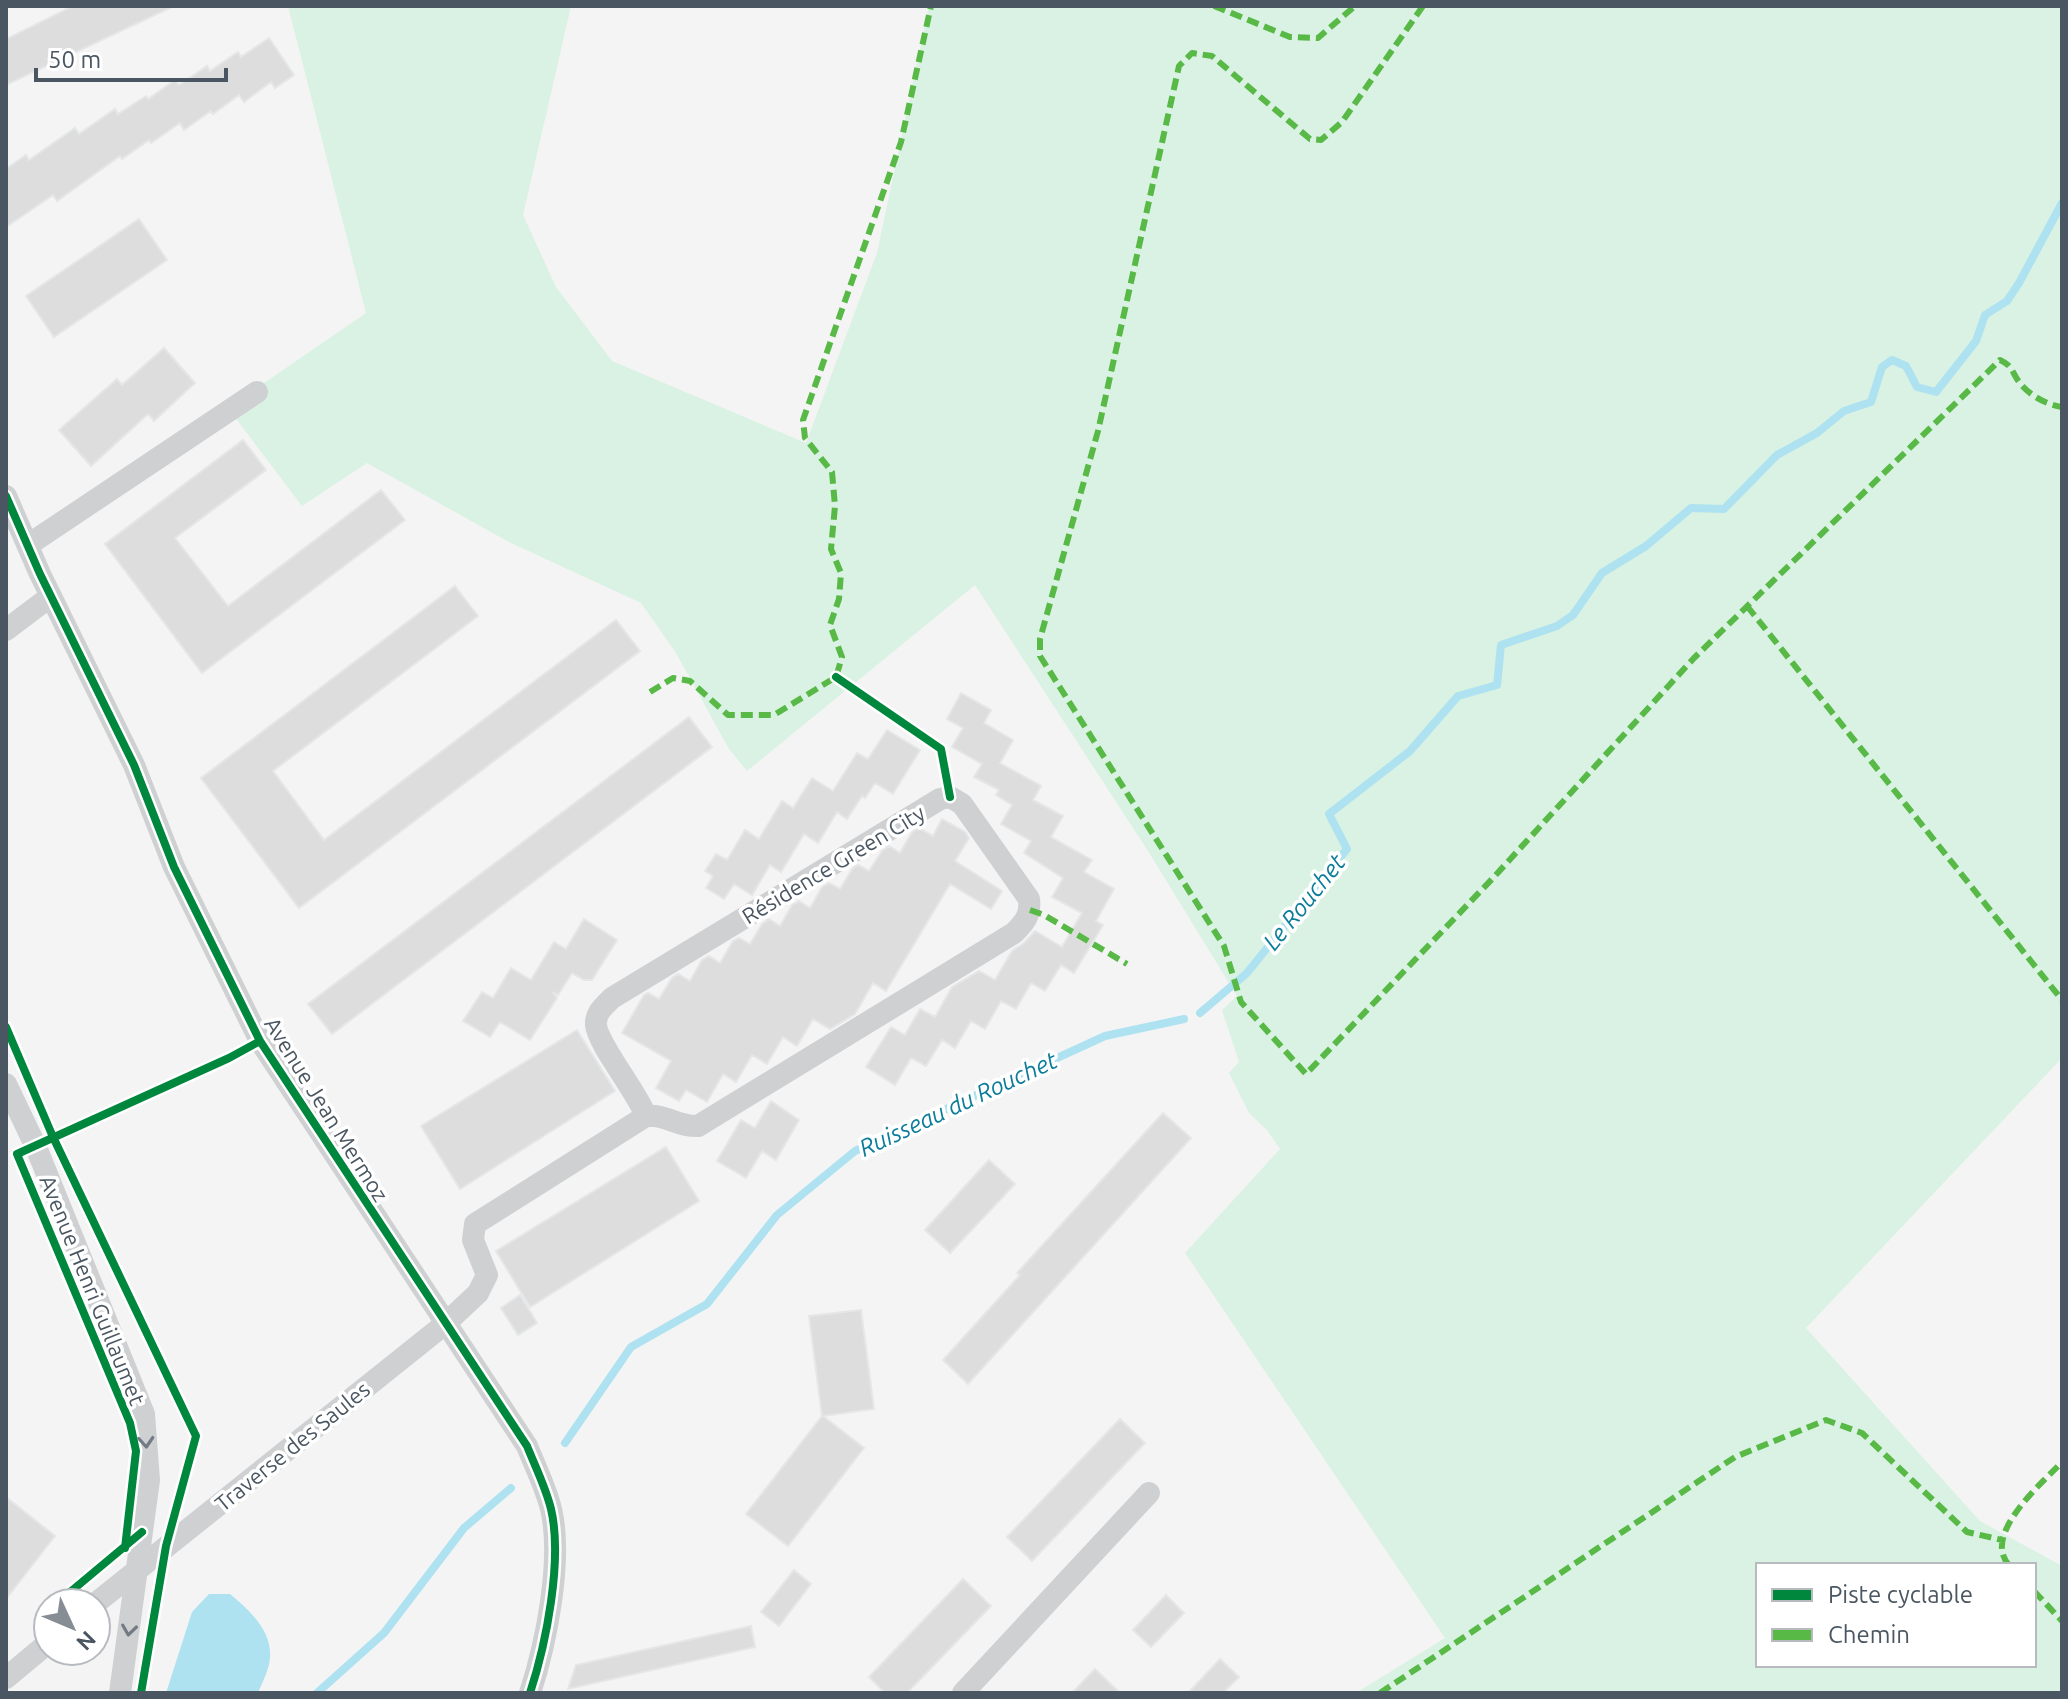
<svg xmlns="http://www.w3.org/2000/svg" width="2068" height="1699" font-family="Ubuntu,sans-serif">
	<rect width="100%" height="100%" fill="#f4f4f4"/>
	<path fill="#d9f2e3" fill-rule="evenodd" d="M288,6h283l-48,209 33,72 56,74 194,82 71,-190 52,-247h1133v1052l-256,270 174,193 82,45v127h-706l89,-55 -260,-385 95,-104 -13,-19 -18,-17 -20,-40 10,-11 -17,-52 15,-14 -89,-145 -173,-266 -228,186 -18,-22 -53,-96 -35,-50 -132,-61 -142,-79 -65,43 -74,-98 138,-95zM1758,1565h276v100h-276z"/>
	<path fill="#aee2f0" d="M209,1594h21c18,15 42,36 40,63 0,11 -8,26 -12,36h-92l26,-81z"/>
	<g fill="none" stroke-linecap="round" stroke-linejoin="round">
		<path stroke="#aee2f0" stroke-width="8" d="M1200,1013l47,-40 100,-124 -18,-35 81,-63 48,-55 39,-11 4,-40 56,-19 16,-11 29,-42 44,-27 45,-38 33,1 53,-54 40,-22 27,-22 27,-9 11,-35 10,-7 14,6 11,21 19,5 40,-51 9,-26 22,-14 12,-18 43,-80
			M565,1443l66,-96 76,-43 70,-89 78,-64 250,-115 79,-17
			M317,1693l67,-60 80,-105 47,-40"/>
	</g>
	<path fill="#ddddde" stroke="#e5e6e7" stroke-width="2" d="M73,6h101l-168,79v-46z
		M269,38l25,37 -19,13 -4,-6 -27,20 -5,-7 -26,19 -2,-3 -27,19 -4,-7 -29,20 -2,-3 -27,19 -2,-3 -63,45 -4,-6 -47,32v-58l20,-14 3,5 46,-32 4,6 36,-25 3,5 28,-18 2,3 27,-19 4,5 28,-19 3,5 28,-19 3,5z
		M139,219l28,41 -113,77 -28,-41z
		M164,348l31,35 -41,38 -6,-7 -57,52 -32,-36 58,-51 5,6z
		M243,440l23,30 -91,68 53,68 153,-116 24,30 -203,153 -97,-129z
		M455,586l23,30 -205,155 51,69 292,-220 24,31 -341,257 -98,-130z
		M961,693l30,17 -7,13 29,17 -13,23 41,23 -8,14 30,16 -12,21 41,23 -8,12 30,17 -18,32 7,4 -29,48 -13,-8 -16,26 -14,-8 -15,26 -15,-8 -16,28 -14,-8 -16,27 -13,-8 -16,26 -15,-8 -16,27 -29,-18 25,-40 14,8 15,-26 15,8 17,-30 27,-16 16,9 17,-29 12,-8 11,-12 27,16 20,-34 -30,-16 11,-19 -39,-25 7,-12 -30,-17 11,-19 -16,-10 3,-5 -25,-13 8,-13 -30,-17 11,-19 -16,-9z
		M689,717l23,30 -380,287 -24,-30z
		M887,730l33,20 -27,44 -18,-11 -10,15 -3,-2 -15,23 -10,-7 -19,31 -14,-9 -23,38 -11,-7 -18,30 -18,-11 -10,15 -18,-11 7,-12 -8,-5 11,-17 11,6 18,-30 14,9 23,-38 11,7 19,-30 21,13 24,-38 11,6z
		M942,819l23,13 4,6 -14,23 47,30 -11,18 -41,-25 -64,107 -13,-8 -18,31 -25,15 -17,-10 -16,27 -14,-9 -16,27 -15,-9 -16,27 -13,-8 -16,28 -21,-12 -7,11 -23,-13 15,-27 -49,-28 22,-38 4,-2 11,6 13,-21 6,-4 12,7 12,-21 7,-4 11,7 13,-22 6,-3 11,6 12,-20 7,-5 11,7 12,-21 7,-4 11,7 12,-21 7,-4 11,6 13,-21 5,-3 11,6 13,-20 7,-5 11,7 12,-21 7,-4 14,8z
		M584,919l33,21 -25,40h-8l-12,-7 -14,22 -5,-3 4,6 -27,42 -30,-18 -10,15 -27,-16 19,-29 11,6 18,-30 20,12 23,-38 12,7z
		M577,1030l38,61 -155,98 -39,-63z
		M771,1101l28,19 -23,40 -14,-9 -16,27 -29,-17 24,-41 14,8z
		M1163,1113l28,25 -223,246 -25,-24 77,-85 -3,-2z
		M666,1147l33,54 -169,106 -34,-56z
		M989,1160l26,24 -65,69 -25,-23z
		M520,1295l17,28 -19,12 -17,-27z
		M861,1310l13,99 -51,7 41,32 -76,98 -42,-32 76,-98 -13,-100z
		M1120,1419l25,24 -113,118 -25,-24z
		M6,1497l49,39 -49,63z
		M794,1570l17,14 -32,42 -18,-14z
		M963,1579l28,27 -84,87h-22l-16,-16z
		M1166,1595l18,18 -33,34 -18,-17z
		M751,1626l4,21 -187,42 8,-24z
		M1220,1659l19,18 -16,16h-35z
		M1095,1669l25,24h-48z"/>
	<g fill="none" stroke-linecap="round" stroke-linejoin="round">
		<path stroke="#ced0d2" stroke-width="22" d="M6,496l34,78 94,191 40,102 86,174 267,405c8,20 19,42 24,63 12,51 -5,135 -21,184
			M28,545l229,-153
			M6,630l45,-34
			M950,797l12,7 67,95c2,16 -4,23 -15,34l-316,193c-21,1 -31,-12 -52,-10 -10,-26 -48,-71 -50,-91 -1,-12 8,-19 16,-27l328,-199z
			M6,1084l30,63 108,267 5,66 -29,213
			M96,1603l349,-279 33,-31 9,-18 -14,-35 2,-16 171,-108
			M6,1678l42,-35
			M963,1693l186,-200"/>
		<path stroke="#58b947" stroke-width="6" stroke-dasharray="12 6" stroke-linecap="butt" d="M1214,6l76,31 28,1 37,-32
			M1423,6l-81,116 -21,18 -11,-1 -98,-83 -20,-3 -13,13 -81,365 -58,208v17l184,290 17,56 65,72 187,-196 201,-220 306,-298c11,5 11,9 17,19 10,15 27,25 45,28
			M1747,606l315,394
			M650,692l23,-14 17,3 38,34h46l62,-38 6,-20 -12,-32 9,-26 2,-26 -10,-24 4,-43 -3,-34 -27,-34 -2,-18 98,-278 30,-136
			M1030,910l14,5 83,49
			M2009,1565c-28,-30 34,-83 53,-103
			M2034,1591l28,30
			M1380,1693l355,-236 91,-37 36,13 105,99 35,8"/>
		<defs>
			<path id="cycleway" d="M6,496l34,78 94,191 40,102 86,174 267,405c8,20 19,42 24,63 12,51 -5,135 -21,184
				M836,677l105,72 9,48
				M6,1027l47,110 143,299 -30,110 -25,147
				M125,1548l11,-97 -6,-28 -113,-269 212,-96 31,-17
				M57,1603l85,-71"/>
		</defs>
		<use href="#cycleway" stroke="#fff" stroke-width="13"/>
		<use href="#cycleway" stroke="#00873e" stroke-width="8"/>
	</g>
	<defs><path id="oneway-chevron" d="M-2-3.5L2.5 0L-2 3.5" fill="none" stroke-width="1.6" stroke-linecap="round" stroke-linejoin="round" transform="scale(2)"/></defs>
	<g stroke="#727b83">
		<use href="#oneway-chevron" transform="translate(146 1442) rotate(86)"/>
		<use href="#oneway-chevron" transform="translate(129 1630) rotate(98)"/>
	</g>
	<g text-anchor="middle" dominant-baseline="central" stroke-width="7" stroke-linejoin="round" paint-order="stroke">
		<g font-size="22" fill="#4a5661" stroke="#fff">
			<text transform="translate(833 864) rotate(-31)">Résidence Green City</text>
			<text transform="translate(327 1109) rotate(58)">Avenue Jean Mermoz</text>
			<text transform="translate(93 1290) rotate(68)">Avenue Henri Guillaumet</text>
			<text transform="translate(292 1446) rotate(-39)">Traverse des Saules</text>
		</g>
		<g font-size="24" font-style="italic" fill="#0c7c9b" stroke="#fff">
			<text transform="translate(1304 902) rotate(-51)">Le Rouchet</text>
			<text transform="translate(958 1104) rotate(-25)">Ruisseau du Rouchet</text>
		</g>
	</g>
	<rect width="2068" height="1699" fill="none" stroke="#4a5661" stroke-width="16"/>
	<rect x="1756" y="1563" width="280" height="104" fill="#ffffff" stroke="#b7bbc0" stroke-width="2"/>
	<rect x="1772" y="1589" width="40" height="12" fill="#00873e" stroke="#b7bbc0" stroke-width="2"/>
	<text x="1828" y="1603" font-size="24" fill="#4a5661">Piste cyclable</text>
	<rect x="1772" y="1629" width="40" height="12" fill="#58b947" stroke="#b7bbc0" stroke-width="2"/>
	<text x="1828" y="1643" font-size="24" fill="#4a5661">Chemin</text>
	<g transform="translate(72 1627) rotate(134)"><circle r="38" fill="#ffffff" stroke="#b7bbc0" stroke-width="2"/>
	<path d="M0-6L14 30L0 20L-14 30Z" fill="#868d94"/>
	<text y="-12" font-size="22" font-weight="bold" text-anchor="middle" fill="#4a5661">N</text>
	</g>
	<path d="M36 68v12h190v-12" fill="none" stroke="#4a5661" stroke-width="4"/>
	<text x="48" y="68" font-size="24" fill="#4a5661" stroke="#ffffff" stroke-width="6" paint-order="stroke">50 m</text>
</svg>
